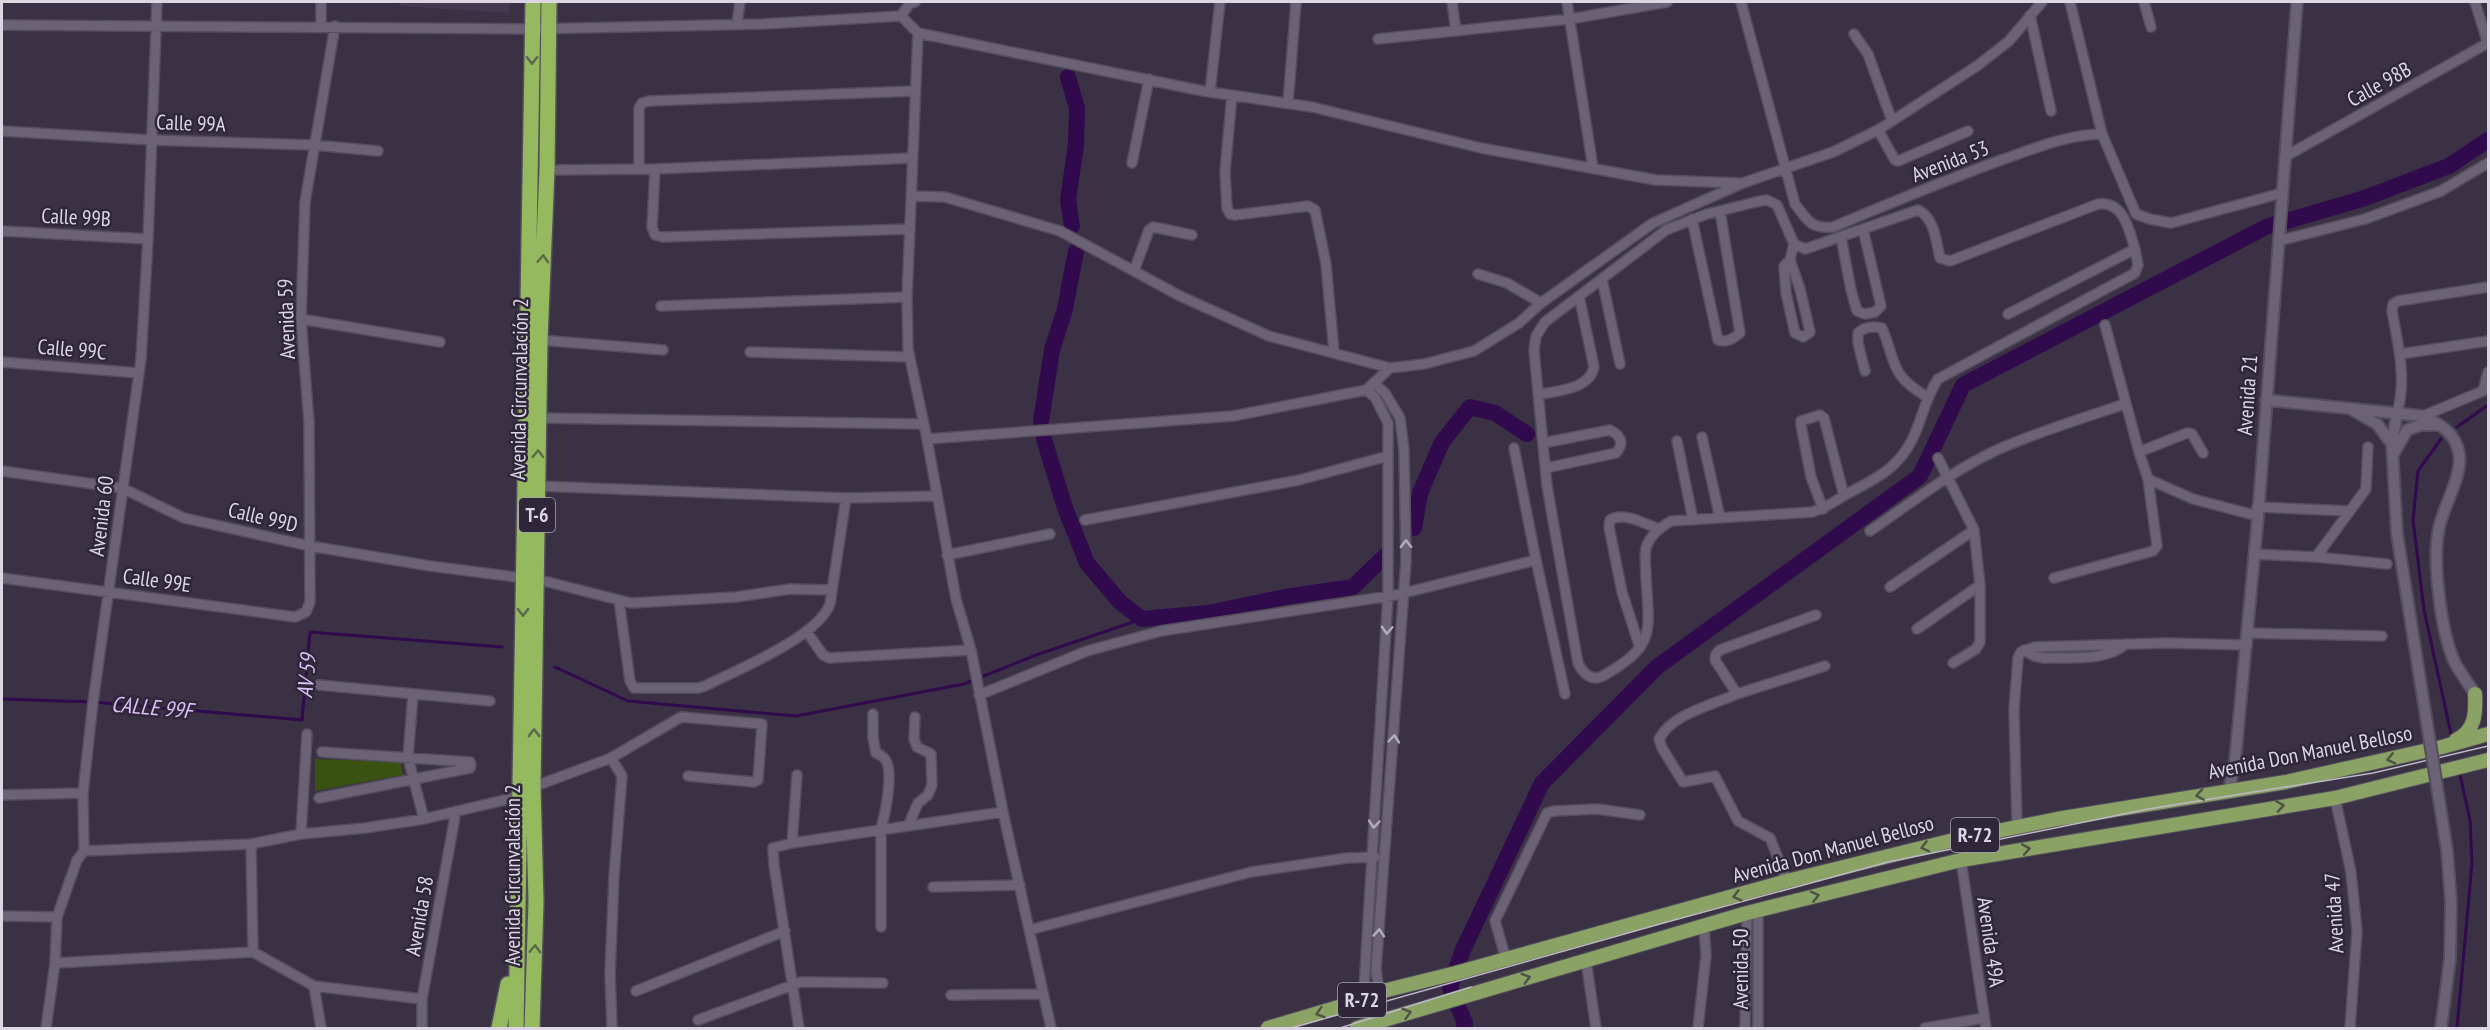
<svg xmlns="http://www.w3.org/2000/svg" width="2490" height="1030" font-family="'PT Sans Narrow',sans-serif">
	<rect width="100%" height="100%" fill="#3a3144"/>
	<path fill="#453952" d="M400,2h109v11l-110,-7z"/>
	<path fill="#3a5211" d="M315,759l85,3 3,13 -88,16z"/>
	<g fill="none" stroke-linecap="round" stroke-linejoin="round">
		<path stroke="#300a4c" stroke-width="3" d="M2457,427l31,-22
			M2441,439l-23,32 -5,49 11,90 27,124
			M555,667l73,34 168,15 168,-32 72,-29 106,-36
			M2,699l91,3 209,18 8,-88 192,15
			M2457,1028l15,-165 -2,-43 -10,-45"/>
		<path stroke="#300a4c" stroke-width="16" d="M1068,77l9,31 -1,37 -8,55 4,26
			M1041,421l11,-71 13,-41 11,-58
			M1044,439l21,69 22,55 33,39 22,17 66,-6 77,-16 68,-10 32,-31
			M1414,528l6,-35 22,-51 28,-35 25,6 32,21
			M1464,1028l1,-5 -15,-35 12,-36 80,-169 115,-116 263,-191 43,-91 303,-158 96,-28 87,-33 39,-26"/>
		<defs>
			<path id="minor" d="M321,2v24
				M1452,2l4,29
				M1567,2l26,166
				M1741,2l54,202c13,16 15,25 38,23 57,-24 113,-47 171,-68 31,-11 66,-25 98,-25l34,80 14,5 21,4 111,-30
				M2070,2l32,132
				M2144,2l7,25
				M2475,2l13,42
				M2030,15l21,96
				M901,16l17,17 285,58 109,16 169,41 175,32 82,3
				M901,16l9,-13 5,-1
				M737,24l3,-22
				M2,25l530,4 231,-5 138,-8
				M918,33l-11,264 1,52 19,90 29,160 15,51 32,162 48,216
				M1854,34l14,20 24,67
				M1378,39l192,-20 97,-17
				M1210,92l10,-90
				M1232,95l-7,77 2,36 3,6 5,1 73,-9 7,4 11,54 8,88
				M1288,103l8,-101
				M1878,130l17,30 3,1 70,-30
				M2,131l149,9 163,5 64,6
				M2286,156l202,-113
				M1132,163l17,-84
				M639,169v-61l3,-5 7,-2 266,-10
				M655,169l-3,58 3,8 8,2 247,-8
				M547,170l108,-1 257,-11
				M911,196l34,1 115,34 120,65 89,40 121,32 34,-4 50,-13 45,-28 22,-20 112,-80 90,-40 90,-31 45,-22 99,-64 32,-25 33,-39
				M1692,219l26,121c9,3 16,-2 22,-7l-20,-122
				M2,231l146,8
				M1841,237l10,53 6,21 8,3 10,-2 6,-6 -18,-77
				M2278,241l87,-22 76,-28 47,-28
				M1790,260l10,29 10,43 -7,5 -8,-4 -9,-40 -2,-27 6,-6 4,-16
				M1134,271l15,-41 4,-3 39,8
				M1478,274l29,9 34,20
				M1602,279l18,85
				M661,306l246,-9
				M2008,314l127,-65c-6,-19 -11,-48 -37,-45l-148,57 -10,-3c-4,-16 -5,-40 -22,-48l-113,39 -11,-5 -17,-39 -10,-5 -7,1 -53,13 -41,16 -121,92 -9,14 -2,14 13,136 31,177c5,10 13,19 25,13 54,-31 46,-44 43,-100 0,-9 -2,-19 0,-28 4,-13 14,-20 25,-27l141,-9c13,-4 22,-10 33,-17 29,-16 51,-24 67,-55 10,-20 13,-42 26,-61l197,-106 3,-8 -3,-16
				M301,319l139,23
				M540,340l123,10
				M750,352l160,5
				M2400,354l88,-13
				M2,362l137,11
				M1865,371l-7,-28v-10c7,-7 15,-7 24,-5 15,36 7,46 45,69
				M1374,383l11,10 15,25 4,32 2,111 -30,408 3,23
				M1366,390l9,7 13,26v173l-24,392 2,11
				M1538,395c20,-5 51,-5 56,-28l-15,-71
				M2397,413c10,-32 1,-70 -5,-102l1,-7 5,-3 90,-14
				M2423,416l60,-25 5,-19
				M538,418l385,6
				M1702,437l18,81
				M927,439l306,-23 133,-26 24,-22
				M1677,441l16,79
				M1543,443l67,-13c10,5 15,13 6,23l-70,15
				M1514,448l22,112
				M2139,452l48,-19 5,1 11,19
				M1938,458l36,72 6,55v57l-4,7 -23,14
				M2,471l120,17 62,30 126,28 120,20 94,12
				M2148,479l45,20 65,17
				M537,486l309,12 91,-2
				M2257,507l93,4
				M1823,509l-12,-32 -10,-52v-4l19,-6 4,3 20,78
				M1085,520l214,-40 89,-24
				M1870,531c42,-29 83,-61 129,-82 41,-18 84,-31 126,-45
				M2254,554l62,3 50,-68 2,-42
				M947,555l103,-21
				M2316,557l71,7
				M2,578l293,39 11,-5 4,-10 -1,-179 -8,-104 4,-117 30,-176
				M2054,578l99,-27 4,-5 -9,-67 -9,-27 -34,-127
				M536,579l95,24 105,-6 54,-8 42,1
				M1890,587l84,-57
				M619,600l11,81 4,7h64l7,-2c32,-16 113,-49 125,-82l16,-106
				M1917,629l63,-44
				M807,632l16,23 6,3 142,-8
				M2247,633l135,3
				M1640,648l-18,-56 -13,-65 1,-7c14,-9 35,4 49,9
				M2024,650l10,6 10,2c27,-1 60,4 82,-14
				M319,685l171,16
				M413,694l-5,64 16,61
				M1737,694l88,-28
				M979,695l108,-44 74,-20 235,-36 140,-35 29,134
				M873,714v24l3,15c3,1 6,3 8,5 11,11 1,57 -3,71v98
				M611,758l70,-41 81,7 -4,56 -4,2 -66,-6
				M2,795l81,-2
				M319,798l151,-30 1,-3 -1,-3 -148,-10
				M2335,798l16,74 6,59 -7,97
				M908,826l10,-23 10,-8 4,-10 -1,-31 -14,-7 -3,-8 1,-22
				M2017,826l-3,-117 4,-51 3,-6 14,-5 131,-4 81,2
				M301,834l6,-100
				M792,843l5,-68
				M251,844l2,108
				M84,851l167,-7 50,-10 64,-6 59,-9 97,-23 12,-9 78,-29 11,18 -8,100 -4,98 2,54
				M1961,860l25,168
				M1787,881l-17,-43 -32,-17 -23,-45 -32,6 -21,-34 -3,-9c13,-25 53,-34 78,-45l-22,-34 1,-6 4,-4 96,-35
				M933,887l87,-2
				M2,916l55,1
				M1029,930l222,-58 96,-14 28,-1
				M1506,959l-11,-38 52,-108 7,-2 43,-2 43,6
				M1586,961l10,67
				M55,963l198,-11 61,34 108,13
				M314,986l7,42
				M636,991l149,-60
				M951,995l92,-1
				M698,1020l103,-38 82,1
				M46,1028l9,-65 2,-46 20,-57 7,-9 -1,-58 10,-91 48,-343 7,-120 9,-237
				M422,1028v-29l34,-188
				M799,1028l-25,-163 -1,-17 19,-5 211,-31
				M1698,1028l8,-72 -2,-30
				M1745,1028l2,-115
				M1758,1028v-118
				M1925,1028l59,-10"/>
			<path id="tertiary" d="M2266,400l157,16c17,8 33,17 36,38 4,21 -16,53 -20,74 -7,33 2,105 16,135 6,11 14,21 20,31
				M2354,411l23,13 15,20
				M2397,413l-5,31 5,90
				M2394,453l13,-23 14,-5h18
				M2229,790l6,-29 23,-245 39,-514"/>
			<path id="primary" d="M2456,740c19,-9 20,-26 19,-46
				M1268,1028l98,-29 13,-7 77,-19 331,-92 171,-42 99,-20 229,-37 156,-35 46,-13
				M1357,1028l390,-115 214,-53 374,-62 153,-38"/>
			<path id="trunk" d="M499,1028l9,-44
				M516,1028l17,-1026
				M532,1028l4,-126 -3,-115 7,-447 7,-170 2,-168"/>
		</defs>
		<use href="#minor" stroke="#554e5e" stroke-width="12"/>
		<use href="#tertiary" stroke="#554e5e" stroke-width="14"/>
		<use href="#primary" stroke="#554e5e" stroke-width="16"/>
		<use href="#trunk" stroke="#554e5e" stroke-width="18"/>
		<use href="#minor" stroke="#6b6276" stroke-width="9"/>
		<use href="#tertiary" stroke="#6b6276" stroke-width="10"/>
		<use href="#primary" stroke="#8aa364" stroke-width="14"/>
		<use href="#trunk" stroke="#94b95e" stroke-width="15"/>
		<path stroke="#bdb8c5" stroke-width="1.5" d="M1291,1028l376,-106 221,-60 260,-53 225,-36 115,-27
			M1340,1028l131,-41"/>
		<defs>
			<path id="tertiary-bridge" d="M2397,534l50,316 4,52 -1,57 -9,69"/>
		</defs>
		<use href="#tertiary-bridge" stroke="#554e5e" stroke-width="14" stroke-linecap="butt"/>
		<use href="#tertiary-bridge" stroke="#6b6276" stroke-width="10"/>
	</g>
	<defs><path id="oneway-chevron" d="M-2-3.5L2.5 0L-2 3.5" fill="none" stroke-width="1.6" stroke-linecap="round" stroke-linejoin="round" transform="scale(1.5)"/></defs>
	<g stroke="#5c694a">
		<use href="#oneway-chevron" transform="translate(532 60) rotate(91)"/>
		<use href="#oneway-chevron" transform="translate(543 259) rotate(-87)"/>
		<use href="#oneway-chevron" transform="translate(538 454) rotate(-89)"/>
		<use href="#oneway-chevron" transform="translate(523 612) rotate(91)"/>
		<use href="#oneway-chevron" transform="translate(534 733) rotate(-90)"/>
		<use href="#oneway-chevron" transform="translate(535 949) rotate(-88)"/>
	</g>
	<g stroke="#b4adbc">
		<use href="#oneway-chevron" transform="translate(1406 544) rotate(-91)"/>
		<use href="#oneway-chevron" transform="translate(1387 630) rotate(93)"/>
		<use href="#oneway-chevron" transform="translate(1394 739) rotate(-85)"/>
		<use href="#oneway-chevron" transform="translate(1374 824) rotate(95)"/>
		<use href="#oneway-chevron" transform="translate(1379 933) rotate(-86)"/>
	</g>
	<g stroke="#4f5248">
		<use href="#oneway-chevron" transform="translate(2391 759) rotate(167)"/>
		<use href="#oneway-chevron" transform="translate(2200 795) rotate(171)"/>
		<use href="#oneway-chevron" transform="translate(2280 806) rotate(-9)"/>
		<use href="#oneway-chevron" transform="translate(1925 847) rotate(166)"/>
		<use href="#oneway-chevron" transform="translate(2026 849) rotate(-10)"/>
		<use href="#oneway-chevron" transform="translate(1737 896) rotate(165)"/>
		<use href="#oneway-chevron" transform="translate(1815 896) rotate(-14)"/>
		<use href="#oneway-chevron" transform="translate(1526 978) rotate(-16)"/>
		<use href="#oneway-chevron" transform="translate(1320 1013) rotate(163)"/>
		<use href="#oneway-chevron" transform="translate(1407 1013) rotate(-16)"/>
	</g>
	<g text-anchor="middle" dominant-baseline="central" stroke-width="5" stroke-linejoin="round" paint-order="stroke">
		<g fill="#2f2739" stroke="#a7a2af" stroke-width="1.5">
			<rect x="519" y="498" width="36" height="34" rx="4.5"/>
			<rect x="1951" y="818" width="48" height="34" rx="4.5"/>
			<rect x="1338" y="983" width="48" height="34" rx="4.5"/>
		</g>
		<g font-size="20" font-weight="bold" fill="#dbd6e2">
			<text x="537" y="515">T-6</text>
			<text x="1975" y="835">R-72</text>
			<text x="1362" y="1000">R-72</text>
		</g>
		<g font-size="21" fill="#dbd6e2" stroke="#2f2739">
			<text transform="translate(2379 84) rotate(-29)">Calle 98B</text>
			<text transform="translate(191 123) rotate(2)">Calle 99A</text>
			<text transform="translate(1950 161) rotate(-21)">Avenida 53</text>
			<text transform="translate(76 217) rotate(3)">Calle 99B</text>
			<text transform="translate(286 319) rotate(-92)">Avenida 59</text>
			<text transform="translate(72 349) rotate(5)">Calle 99C</text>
			<text transform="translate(519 389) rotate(-89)">Avenida Circunvalación 2</text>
			<text transform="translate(2247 395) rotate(-86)">Avenida 21</text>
			<text transform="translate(101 516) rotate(-83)">Avenida 60</text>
			<text transform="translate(263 517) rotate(13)">Calle 99D</text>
			<text transform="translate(157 580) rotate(8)">Calle 99E</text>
			<text transform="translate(2310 752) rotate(-11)">Avenida Don Manuel Belloso</text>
			<text transform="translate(1833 849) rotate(-15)">Avenida Don Manuel Belloso</text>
			<text transform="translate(512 875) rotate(-90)">Avenida Circunvalación 2</text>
			<text transform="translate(2334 913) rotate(-93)">Avenida 47</text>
			<text transform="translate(419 916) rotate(-80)">Avenida 58</text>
			<text transform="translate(1991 942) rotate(82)">Avenida 49A</text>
			<text transform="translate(1740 969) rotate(-90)">Avenida 50</text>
		</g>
		<g font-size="22" font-style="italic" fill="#dbc0fb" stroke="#2f2739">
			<text transform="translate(306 676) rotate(-85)">AV 59</text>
			<text transform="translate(152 707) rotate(5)">CALLE 99F</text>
		</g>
	</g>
	<rect width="2490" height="1030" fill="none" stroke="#dbd6e2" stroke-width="6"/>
</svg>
